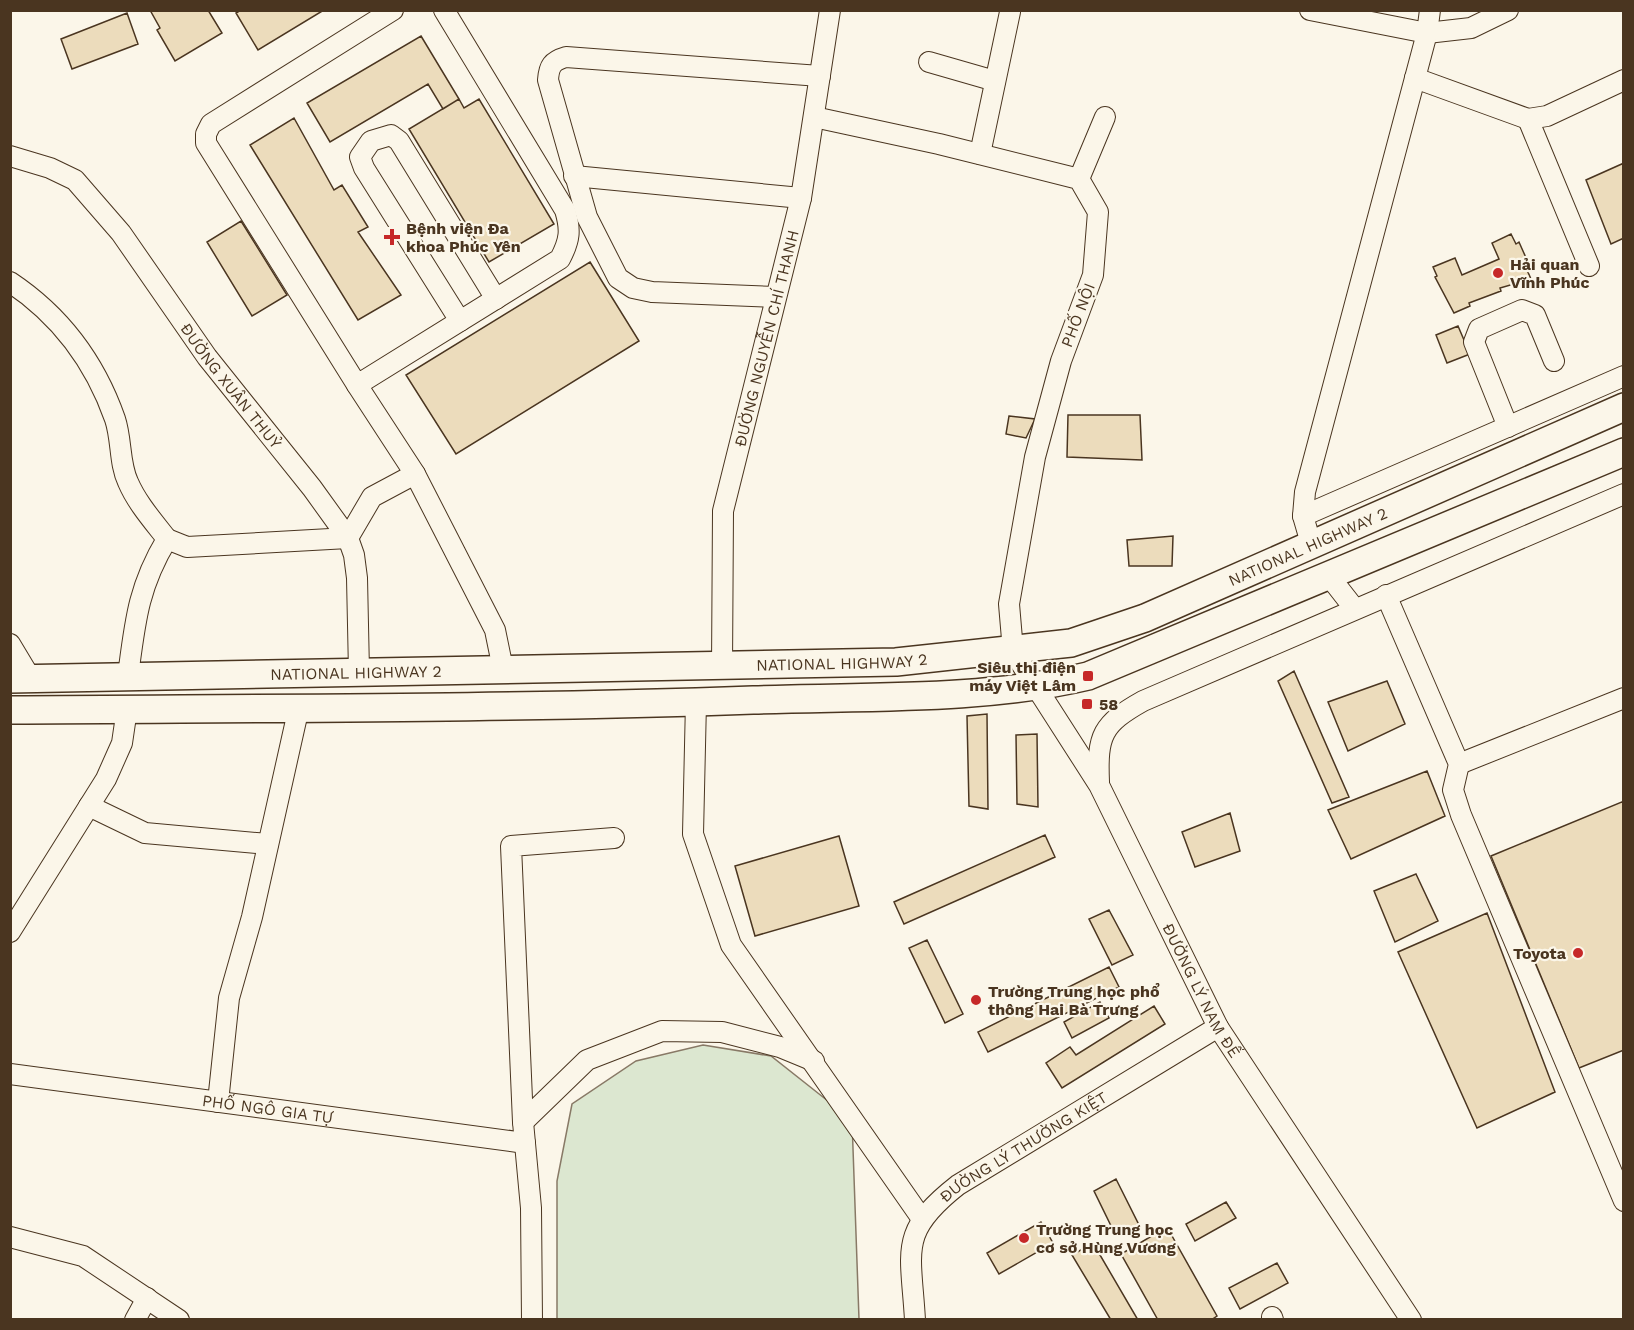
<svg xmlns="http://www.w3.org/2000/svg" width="1634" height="1330" font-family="'Work Sans',sans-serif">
	<rect width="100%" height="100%" fill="#fbf6e9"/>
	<path fill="#dce7d0" stroke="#887966" stroke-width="1.5" d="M703,1045l68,11 81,64 7,199 -302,1v-139l15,-77 64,-43z"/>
	<path fill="#ecdcbc" stroke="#4a3520" stroke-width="1.5" d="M150,10h58l14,23 -47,28 -18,-31 3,-2z
		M241,10h83l-66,40 -22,-37z
		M127,13l11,31 -66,25 -11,-30z
		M421,36l38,63 -16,10 -15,-25 -98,58 -23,-39z
		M459,99l5,9 15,-9 75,125 -65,38 -80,-133z
		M294,118l40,72 8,-5 26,42 -10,5 43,63 -43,25 -108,-175z
		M1624,163v75l-13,6 -25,-64z
		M241,221l46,74 -35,21 -45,-74z
		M1511,234l5,10 3,-2 12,27 -4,1 4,9 -31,9 1,3 -32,12 1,3 -16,7 -19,-36 2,-1 -4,-9 22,-9 7,17 37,-16 -7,-16z
		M590,262l49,79 -183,113 -50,-79z
		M1458,326l12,28 -23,9 -11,-28z
		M1068,415h72l2,45 -75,-3z
		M1009,416l26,3 -9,19 -20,-4z
		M1173,536l-1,30h-43l-2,-26z
		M1294,671l55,126 -17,6 -54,-122z
		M1387,681l18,43 -57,27 -20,-49z
		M987,714l1,95 -19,-3 -2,-90z
		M1037,734l1,73 -21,-3 -1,-69z
		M1427,771l18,45 -94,43 -23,-49z
		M1624,801v249l-45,18 -88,-212z
		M1230,813l10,38 -45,16 -13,-35z
		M1045,835l10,22 -151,67 -10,-22z
		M839,836l20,70 -104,30 -20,-70z
		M1416,874l22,47 -43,21 -21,-51z
		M1109,910l24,45 -21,10 -23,-46z
		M1487,913l68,179 -78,36 -79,-176z
		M927,940l36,74 -18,9 -36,-75z
		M1109,967l10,20 -131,65 -10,-20z
		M1100,1002l9,16 -37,20 -8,-16z
		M1154,1006l11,18 -103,64 -16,-25 24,-16 6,8z
		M1116,1179l23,46 -23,11 -22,-45z
		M1226,1202l10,16 -41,23 -9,-17z
		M1041,1222l12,21 -54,31 -12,-21z
		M1167,1227l50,89 -6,4h-53l-37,-66z
		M1093,1243l45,77h-27l-39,-65z
		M1277,1263l11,20 -48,26 -11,-21z"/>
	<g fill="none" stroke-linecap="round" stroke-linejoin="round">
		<defs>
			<g id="minor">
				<path d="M393,10l-182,114 -5,10v9l151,242 203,-126c10,-19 11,-29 5,-49l-121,-200"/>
				<path d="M1310,10l117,23 44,-5 37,-18"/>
				<path d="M929,62l66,19"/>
				<path d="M1415,78l113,41 19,-3 77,-36"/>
				<path id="s1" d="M814,117l125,27 140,35 19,33 -5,63 -32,86 -26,96 -26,147 4,47 86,134 119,242 193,293"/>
				<path d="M1528,119l61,147"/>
				<path d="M980,154l30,-142"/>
				<path id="s2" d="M10,156l40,12 25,12 46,53 86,124 105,131 36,50 6,17 3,23 2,94"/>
				<path d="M574,176l227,22"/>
				<path d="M1079,179l26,-62"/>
				<path d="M10,282c51,34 85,80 105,137 7,21 4,44 13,63 9,21 25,39 39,57 -29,48 -32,83 -39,137"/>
				<path d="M775,297l-123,-5 -19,-4 -15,-10 -31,-61 -39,-137c1,-14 4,-19 18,-23l254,19"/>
				<path d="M460,321l-96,-153 -4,-11 11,-16 20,-6 8,6 97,158"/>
				<path d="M357,385l58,89"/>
				<path d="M1508,427l-34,-85 5,-13 43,-19 13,5 19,46"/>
				<path d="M1303,516l321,-140"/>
				<path d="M167,539l20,8 161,-9 24,-41 43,-23 80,156 8,39"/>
				<path d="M1312,547l-9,-31 2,-24 122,-459 3,-23"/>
				<path d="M1329,576l25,32"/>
				<path d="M1386,595l73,169 -6,26 8,25 163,386"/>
				<path d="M10,644l21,35"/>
				<path id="s3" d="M722,667l1,-156 78,-313 29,-188"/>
				<path d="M696,702l-3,132 38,111 191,274"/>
				<path d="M1459,764l165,-66"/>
				<path d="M1099,782c-2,-47 3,-58 44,-81l481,-207"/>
				<path d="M89,806l56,27 123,11"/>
				<path d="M10,932l96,-153 16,-36 5,-34"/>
				<path id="s4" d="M10,1074l515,69"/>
				<path d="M218,1102l11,-104 23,-81 47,-210"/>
				<path d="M523,1122l64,-62 75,-29 60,1 58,15 34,14"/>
				<path d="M10,1237l73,19 96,64"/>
				<path d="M1272,1317l1,3"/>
				<path d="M135,1320l12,-22"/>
				<path d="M532,1320l-1,-112 -8,-86 -12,-276 103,-8"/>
				<path id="s5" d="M915,1320c-4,-70 -17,-88 43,-135l260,-158"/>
			</g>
			<g id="highway">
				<path id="s6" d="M10,679l886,-17 175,-19 74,-25 479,-211"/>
				<path d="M10,710c248,-2 496,-1 743,-10 108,-4 230,1 335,-24l536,-224"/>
			</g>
		</defs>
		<use href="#minor" stroke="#4a3520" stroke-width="22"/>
		<use href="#highway" stroke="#4a3520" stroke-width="30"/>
		<use href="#minor" stroke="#fbf6e9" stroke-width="20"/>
		<use href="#highway" stroke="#fbf6e9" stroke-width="27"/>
	</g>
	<g fill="#c62828" stroke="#fbf6e9" stroke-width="2">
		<path d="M389 228h6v6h6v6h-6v6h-6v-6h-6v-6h6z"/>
		<circle cx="1498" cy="273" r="6"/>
		<rect x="1082" y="670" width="12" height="12" rx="3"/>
		<rect x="1081" y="698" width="12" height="12" rx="3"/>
		<circle cx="1578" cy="953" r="6"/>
		<circle cx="976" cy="1000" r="6"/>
		<circle cx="1024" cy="1238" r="6"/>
	</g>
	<g text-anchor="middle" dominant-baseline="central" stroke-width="4.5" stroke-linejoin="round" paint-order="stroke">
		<g font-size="16" font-weight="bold" fill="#4a3520" stroke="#fbf6e9" text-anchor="start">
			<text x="406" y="228">Bệnh viện Đa<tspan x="406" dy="18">khoa Phúc Yên</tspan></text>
			<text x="1510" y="264">Hải quan<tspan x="1510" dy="18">Vĩnh Phúc</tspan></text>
			<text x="1076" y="667" text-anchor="end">Siêu thị điện<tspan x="1076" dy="18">máy Việt Lâm</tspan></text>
			<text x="1099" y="704">58</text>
			<text x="1566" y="953" text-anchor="end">Toyota</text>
			<text x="988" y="991">Trường Trung học phổ<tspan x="988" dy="18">thông Hai Bà Trưng</tspan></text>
			<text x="1036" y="1229">Trường Trung học<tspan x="1036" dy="18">cơ sở Hùng Vương</tspan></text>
		</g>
		<g font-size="16" fill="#4a3520" stroke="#fbf6e9">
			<text transform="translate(1078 315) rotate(-69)">PHỐ NỘI</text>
			<text stroke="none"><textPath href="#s3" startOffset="334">ĐƯỜNG NGUYỄN CHÍ THANH</textPath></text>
			<text stroke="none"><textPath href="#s2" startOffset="328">ĐƯỜNG XUÂN THUỶ</textPath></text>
			<text stroke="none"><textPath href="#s6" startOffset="1318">NATIONAL HIGHWAY 2</textPath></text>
			<text stroke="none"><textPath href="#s6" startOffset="832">NATIONAL HIGHWAY 2</textPath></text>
			<text stroke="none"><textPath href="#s6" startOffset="346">NATIONAL HIGHWAY 2</textPath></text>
			<text stroke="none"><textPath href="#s1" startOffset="1150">ĐƯỜNG LÝ NAM ĐẾ</textPath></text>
			<text stroke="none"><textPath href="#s4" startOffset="260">PHỐ NGÔ GIA TỰ</textPath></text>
			<text stroke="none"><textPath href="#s5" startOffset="228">ĐƯỜNG LÝ THƯỜNG KIỆT</textPath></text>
		</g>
	</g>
	<rect width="1634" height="1330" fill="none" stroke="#4a3520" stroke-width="24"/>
</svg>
